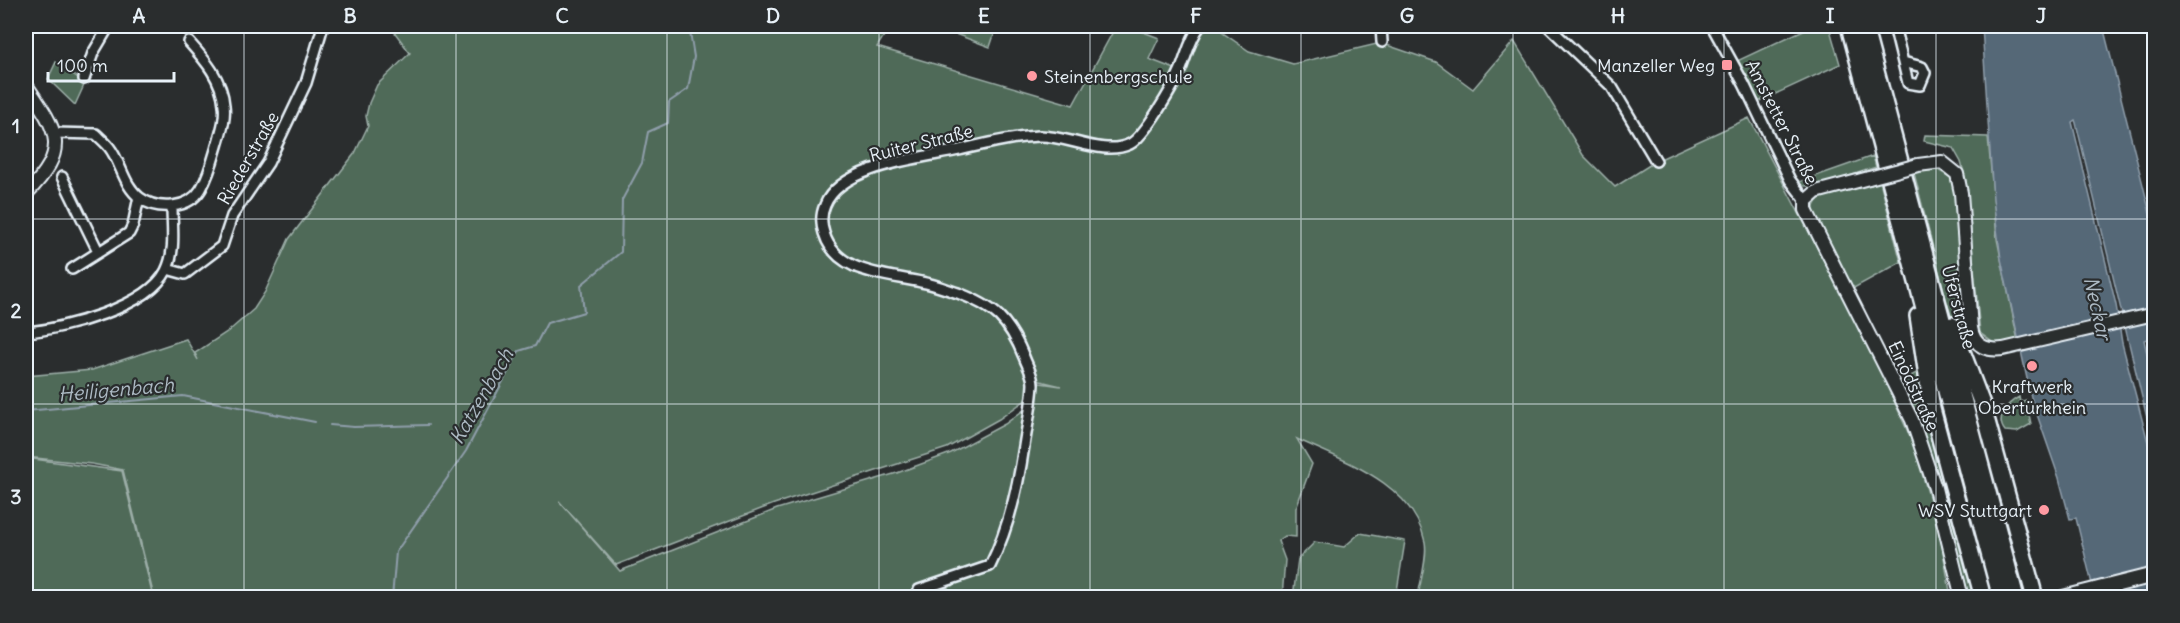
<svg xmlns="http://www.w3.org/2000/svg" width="2180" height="623" font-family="Delius,sans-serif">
	<rect width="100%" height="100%" fill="#2a2d2e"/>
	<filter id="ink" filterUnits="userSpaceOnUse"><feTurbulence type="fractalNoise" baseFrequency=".0167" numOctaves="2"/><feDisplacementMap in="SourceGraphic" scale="12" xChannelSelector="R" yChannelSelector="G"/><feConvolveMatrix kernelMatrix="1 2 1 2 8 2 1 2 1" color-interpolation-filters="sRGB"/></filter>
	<g filter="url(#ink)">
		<path fill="#506a58" stroke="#9caea8" stroke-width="1.5" fill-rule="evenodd" d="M390,26h500l-13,21 196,58 43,-79h12l31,12 -10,21 31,12 20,-45h20l3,7 26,18 44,13 88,-21 55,19 37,27 41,-48 69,114 32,32 41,-26 93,-43 123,234 40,89 27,88 12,68h-533c2,-16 10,-39 7,-55 -12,-59 -81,-81 -128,-103l15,25 -16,44v29l-11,-1 -7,5 7,19 -3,37h-1128l-31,-127 -31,-6 -66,-7v-81l66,-6 94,-31 12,21 -3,-7 35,-23 24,-21 11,-17 24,-53 66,-86 13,-27 -2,-10 3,-13 8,-18 33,-32zM1028,378l33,8 -28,-4 -4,24 -24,18 -54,29 -54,20 -120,36 -157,62 -61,-70 57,64 158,-61 173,-56 52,-29 28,-20z
			M934,26h63l-7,21z
			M1812,26h17l11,38 -82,38 -21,-41z
			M56,62l29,21 -10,22 -27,-26z
			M1925,135l63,2 9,102 21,102 -23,3 -15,-11 -14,-153 -5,-18 -8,-14 -29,-7z
			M1873,156l3,11c-17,5 -68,27 -80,16z
			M1935,168l18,11 14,157 -8,2 -12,-35 -33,-130z
			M1880,181l21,81 -49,27 -38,-75c-4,-22 27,-24 43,-29l1,3z
			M1922,370l56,227h-11l-68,-215z
			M2019,397l1,5 6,-2 5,24 -14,8 -12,-1c-10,-13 1,-27 14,-34z
			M26,458l96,13 31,126h-127z
			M1360,533l45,8 -9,56h-103l5,-38 17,-17 29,5z"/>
		<path fill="#546777" stroke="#8f9eab" stroke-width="1.5" d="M1982,26h121l51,203v125l-3,-16 -7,2 10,44v63l-78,-324 -1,-3 -3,2 44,183 6,38 32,122v132h-64l2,-13 -16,-66 -6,1 -11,-41 -28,-81 -30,-138 -8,-60z"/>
		<path fill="#2a2d2e" d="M2154,566v18l-51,14h-16l2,-15z"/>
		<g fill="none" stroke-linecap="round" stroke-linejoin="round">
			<path stroke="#8f9eab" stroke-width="2" d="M26,411l157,-15 132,26
				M330,425l24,2 74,-2
				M392,598l4,-46 70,-101 53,-100 16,-5 12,-23 37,-11 -3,-27 40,-33 1,-52 20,-37 6,-31 20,-9 1,-21 19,-13 6,-32 -5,-31"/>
			<defs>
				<path id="minor" d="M1381,26l1,16
					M1548,26l64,61 44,74
					M1712,26l32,58 46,96 16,21
					M1894,26l14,57 12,2 5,-12 -3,-6 -19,-5
					M84,79l9,-26 16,-27
					M54,133l42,1c4,4 9,8 13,13 12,15 14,38 31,51 18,13 49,11 61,-9 8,-14 12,-29 16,-43 4,-14 9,-27 7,-41 -2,-26 -19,-45 -35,-63
					M62,177l36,74
					M72,269l57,-36 4,-8 6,-28
					M167,269l18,5 37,-28 10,-30 36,-53 38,-80 17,-57
					M26,332c38,-3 122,-25 140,-61 10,-20 6,-43 6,-64
					M919,590l71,-24c19,-38 28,-78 34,-120 3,-20 8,-41 9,-62 0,-9 -6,-19 -9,-27 -15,-37 -29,-50 -66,-64 -12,-4 -25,-9 -37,-11 -35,-8 -85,-8 -97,-49 -3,-9 -3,-19 1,-28 16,-40 97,-47 134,-55 26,-6 53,-13 80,-14 28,-1 64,21 91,8 14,-7 44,-58 51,-75 6,-15 9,-30 19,-43"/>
				<path id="tertiary" d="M26,85c33,48 44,64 0,109
					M1918,165l24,-3 15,12 4,19 10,135c3,18 15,23 32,21l151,-35
					M1869,178l-53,14 -10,9v9l106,210 23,68 27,110"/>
				<path id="secondary" d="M2063,598l91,-23"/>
				<path id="trunk" d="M1849,26l152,572
					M1864,26l152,572
					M1918,316l14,93 51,189
					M1952,325l31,82 52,191"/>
			</defs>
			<use href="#minor" stroke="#e8f1f8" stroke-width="14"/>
			<use href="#tertiary" stroke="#e8f1f8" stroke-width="16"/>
			<use href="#secondary" stroke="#e8f1f8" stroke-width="18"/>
			<use href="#trunk" stroke="#e8f1f8" stroke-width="20"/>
			<use href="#minor" stroke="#2a2d2e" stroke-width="9"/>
			<use href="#tertiary" stroke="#2a2d2e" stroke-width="12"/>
			<use href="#secondary" stroke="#2a2d2e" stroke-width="14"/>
			<use href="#trunk" stroke="#2a2d2e" stroke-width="15"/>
			<defs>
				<path id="tertiary-bridge" d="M1869,178l49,-13"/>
			</defs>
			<use href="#tertiary-bridge" stroke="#e8f1f8" stroke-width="16" stroke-linecap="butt"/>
			<use href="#tertiary-bridge" stroke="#2a2d2e" stroke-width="12"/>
		</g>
	</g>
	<path fill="none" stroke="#e8f1f8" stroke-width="1.5" stroke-opacity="0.55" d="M244,26v572M456,26v572M667,26v572M879,26v572M1090,26v572M1301,26v572M1513,26v572M1724,26v572M1936,26v572M26,219h2128M26,404h2128"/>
	<g fill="#ff9aa2" stroke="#2a2d2e" stroke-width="2">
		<rect x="1721" y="59" width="12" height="12" rx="3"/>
		<circle cx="1032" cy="76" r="6"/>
		<circle cx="2032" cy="366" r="6"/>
		<circle cx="2044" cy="510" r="6"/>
	</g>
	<g text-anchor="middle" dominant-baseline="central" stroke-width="4.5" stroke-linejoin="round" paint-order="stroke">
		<g font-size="18" fill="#e8f1f8" stroke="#2a2d2e" text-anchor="end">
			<text x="1715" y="65">Manzeller Weg</text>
			<text x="1044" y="76" text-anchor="start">Steinenbergschule</text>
			<text x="2032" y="386" text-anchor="middle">Kraftwerk<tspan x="2032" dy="21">Obertürkhein</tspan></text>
			<text x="2032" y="510">WSV Stuttgart</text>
		</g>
		<g font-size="18" fill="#e8f1f8" stroke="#2a2d2e">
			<text transform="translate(1782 122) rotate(63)">Amstetter Straße</text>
			<text transform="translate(921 143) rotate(-14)">Ruiter Straße</text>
			<text transform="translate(248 158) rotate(-60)">Riederstraße</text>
			<text transform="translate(1959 307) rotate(75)">Uferstraße</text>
			<text transform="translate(1914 386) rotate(65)">Einödstraße</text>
		</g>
		<g font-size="20" font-style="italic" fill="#adbac4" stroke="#2a2d2e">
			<text transform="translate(2098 308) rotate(77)">Neckar</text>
			<text transform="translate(116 389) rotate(-5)">Heiligenbach</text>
			<text transform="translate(481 396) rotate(-60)">Katzenbach</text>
		</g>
	</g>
	<rect width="2180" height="623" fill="none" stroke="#2a2d2e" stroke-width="66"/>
	<path d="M48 72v9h126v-9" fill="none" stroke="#e8f1f8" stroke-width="3"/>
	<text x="57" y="72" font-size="18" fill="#e8f1f8" stroke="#2a2d2e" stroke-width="4.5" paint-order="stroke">100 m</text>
	<rect x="33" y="33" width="2114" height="557" fill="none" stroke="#e8f1f8" stroke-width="2"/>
	<g font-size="20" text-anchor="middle" font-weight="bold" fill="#e8f1f8">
		<text x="139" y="23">A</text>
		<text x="350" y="23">B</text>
		<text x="562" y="23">C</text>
		<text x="773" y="23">D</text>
		<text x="984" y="23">E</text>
		<text x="1196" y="23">F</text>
		<text x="1407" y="23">G</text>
		<text x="1618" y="23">H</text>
		<text x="1830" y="23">I</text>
		<text x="2041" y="23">J</text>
		<text x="16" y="133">1</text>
		<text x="16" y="318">2</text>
		<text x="16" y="504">3</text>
	</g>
</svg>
